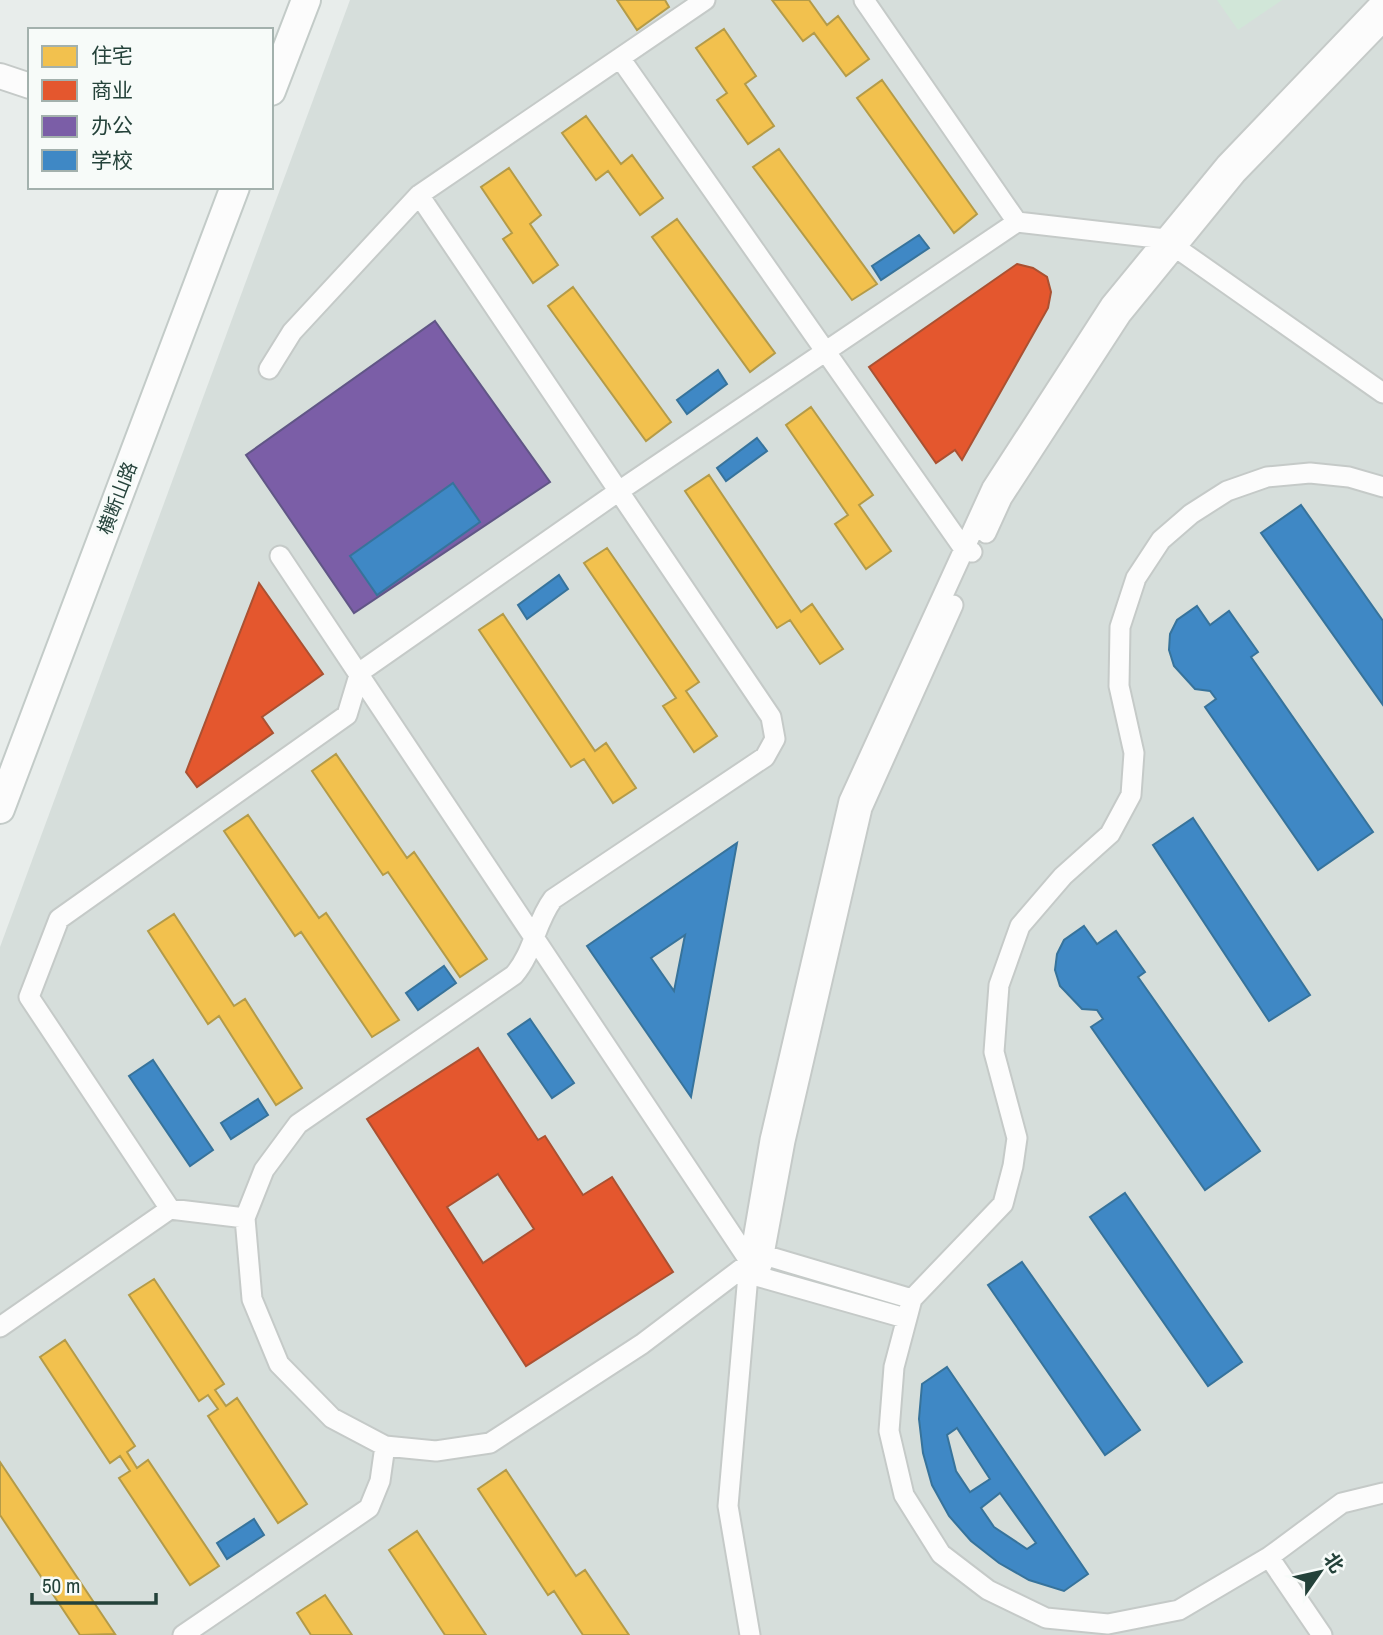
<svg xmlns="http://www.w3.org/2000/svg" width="1383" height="1635" font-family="'Archivo Narrow','Noto Sans SC',sans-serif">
	<rect width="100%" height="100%" fill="#e8edeb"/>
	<path fill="#d6dedb" d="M350,0h1033v1635h-1383v-688z"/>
	<path fill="#d1e6d8" d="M1217,0h65l-44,30z"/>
	<path fill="#f2c14e" stroke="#b49b48" stroke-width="2" d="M617,0h48l4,7 -32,23z
		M772,0h37l18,25 11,-9 31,43 -23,17 -32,-43 -11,8z
		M724,29l32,47 -11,8 29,42 -26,18 -31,-44 10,-7 -31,-45z
		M882,80l95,134 -23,19 -97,-135z
		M586,116l35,48 11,-9 31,43 -23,17 -32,-44 -12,9 -34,-47z
		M779,149l98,135 -25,16 -99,-133z
		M509,168l32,47 -11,9 28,41 -25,18 -30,-44 9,-6 -31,-46z
		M677,219l98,134 -25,19 -98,-135z
		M573,287l98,135 -25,19 -98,-135z
		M811,407l62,88 -14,10 32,46 -25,18 -31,-45 13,-9 -62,-90z
		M709,475l92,137 11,-8 31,45 -23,15 -30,-44 -13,8 -92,-137z
		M607,548l92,134 -13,9 31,45 -23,16 -31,-46 13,-8 -92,-135z
		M503,614l92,137 11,-8 30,45 -23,15 -29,-44 -13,8 -92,-137z
		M336,754l71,104 7,-6 73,107 -27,18 -72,-105 -5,3 -71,-104z
		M248,815l71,103 7,-5 73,107 -27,17 -71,-105 -6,4 -71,-105z
		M174,914l60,92 11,-7 57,89 -26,17 -57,-89 -11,8 -60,-93z
		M154,1279l70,105 -9,6 11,16 11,-8 70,106 -29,19 -70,-107 10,-7 -10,-14 -9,6 -70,-106z
		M65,1340l70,106 -8,6 10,16 11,-8 71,106 -29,19 -71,-107 11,-7 -10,-15 -10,7 -70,-106z
		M0,1462l115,172 -35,1 -80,-120z
		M506,1470l70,106 9,-6 44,65h-46l-29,-44 -6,4 -70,-106z
		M417,1531l69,104h-41l-56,-85z
		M325,1595l27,40h-41l-14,-22z"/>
	<path fill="#e4572e" stroke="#aa5132" stroke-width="2" fill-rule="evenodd" d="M1017,264l16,4 14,9 4,15 -3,16 -86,152 -7,-10 -19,13 -67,-96z
		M259,583l64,91 -61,43 11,16 -76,54 -11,-15z
		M478,1048l60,92 7,-4 38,59 29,-18 61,95 -147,94 -159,-247zM498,1174l36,55 -51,34 -36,-56z"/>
	<path fill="#7b5ea7" stroke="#615686" stroke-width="2" d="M435,321l115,161 -196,131 -108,-158z"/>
	<path fill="#3f88c5" stroke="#37739b" stroke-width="2" fill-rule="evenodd" d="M919,235l10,13 -48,32 -9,-14z
		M718,370l9,14 -40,30 -10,-14z
		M757,438l10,13 -41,30 -9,-13z
		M453,483l27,39 -103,73 -27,-39z
		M1301,505l82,116v84l-122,-172z
		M559,575l9,14 -41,30 -9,-14z
		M1197,606l13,19 19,-14 29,41 -7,5 122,175 -55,38 -113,-163 11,-8 -6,-8 -15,-2 -21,-23 -5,-16 1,-16 7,-14z
		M1193,818l117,177 -41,26 -116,-176z
		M737,843l-46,254 -104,-151zM685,935l-11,56 -23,-33z
		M1084,926l13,18 19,-13 29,41 -7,5 122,174 -55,39 -114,-163 12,-8 -6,-9 -15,-1 -22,-23 -5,-16 2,-16 7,-14z
		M444,966l12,17 -38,27 -12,-17z
		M530,1019l44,64 -22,15 -44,-64z
		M153,1060l60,90 -23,16 -61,-90z
		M258,1099l10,16 -37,24 -10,-16z
		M1125,1193l117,169 -34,24 -118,-169z
		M1022,1262l118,168 -35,25 -117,-170z
		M947,1367l141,207 -24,17 -35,-11 -30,-17 -28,-22 -22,-25 -17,-31 -9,-32 -4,-34 3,-35zM957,1428l33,51 -20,13 -14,-21 -9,-36zM1000,1493l36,50 -9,6 -33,-22 -13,-19z
		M254,1519l10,16 -37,24 -10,-16z"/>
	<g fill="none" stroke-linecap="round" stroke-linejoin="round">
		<defs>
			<path id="minor" d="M864,0l153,222 157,18
				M620,58l344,491 8,3
				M419,195l352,522 4,22 -10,18 -212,142c-18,24 -19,53 -39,76l-216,149 -34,46 -19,48 7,81 27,65 53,54 53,28 51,5 54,-8 152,-99 107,-81 15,-8 148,44
				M1168,242l215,151
				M269,369l23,-37 127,-137 286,-195
				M1383,487l-34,-10 -39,-4 -43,4 -40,14 -36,23 -30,26 -25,38 -16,49 -1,59 15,67 -3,42 -21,39 -47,42 -43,50 -21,59 -5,67 23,86 -4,28 -10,38 -91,95 -18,68 -5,64 15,64 37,59 47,36 58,28 62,6 71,-14 90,-53 73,-54 41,-10
				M986,533l16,-35 119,-183 115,-141 147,-152
				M280,556l480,721 145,41
				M170,1209l-141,-212 30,-78 288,-204 13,-43 259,-181 398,-269
				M762,1265l23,-124 77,-333 91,-203
				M0,1327l170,-118 75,9
				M1269,1557l53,78
				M183,1635l186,-127 11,-27 5,-35
				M750,1635l-22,-129 21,-243 21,-123 79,-339 143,-313 119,-184 115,-140 157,-164"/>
			<path id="tertiary" d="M0,76l30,10"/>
			<path id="secondary" d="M271,91l35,-91
				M0,809l235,-622"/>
		</defs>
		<use href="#minor" stroke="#c5cac8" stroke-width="23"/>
		<use href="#tertiary" stroke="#c5cac8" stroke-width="28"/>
		<use href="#secondary" stroke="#c3cbc8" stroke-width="32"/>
		<use href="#minor" stroke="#fcfcfc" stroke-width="19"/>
		<use href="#tertiary" stroke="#fcfcfc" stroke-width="24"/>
		<use href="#secondary" stroke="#fcfcfc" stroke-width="28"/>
	</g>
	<g text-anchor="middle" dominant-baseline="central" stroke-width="7" stroke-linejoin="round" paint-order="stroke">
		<g font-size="19" fill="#24423a" stroke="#f7fbf9">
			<text transform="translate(117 498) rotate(-69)">横断山路</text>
		</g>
	</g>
	<rect x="28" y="28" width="245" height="161" fill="#f7fbf9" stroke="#a3b1ad" stroke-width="2"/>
	<rect x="42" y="46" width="35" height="21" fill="#f2c14e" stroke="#a3b1ad" stroke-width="2"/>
	<text x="91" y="63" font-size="21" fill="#24423a">住宅</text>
	<rect x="42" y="80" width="35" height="21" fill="#e4572e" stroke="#a3b1ad" stroke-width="2"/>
	<text x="91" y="98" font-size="21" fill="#24423a">商业</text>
	<rect x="42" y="116" width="35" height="21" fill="#7b5ea7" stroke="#a3b1ad" stroke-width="2"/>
	<text x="91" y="133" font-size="21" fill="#24423a">办公</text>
	<rect x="42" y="150" width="35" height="21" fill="#3f88c5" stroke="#a3b1ad" stroke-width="2"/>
	<text x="91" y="168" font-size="21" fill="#24423a">学校</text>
	<g transform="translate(1320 1572) rotate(56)" stroke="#f7fbf9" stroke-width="5" paint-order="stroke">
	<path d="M0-5L12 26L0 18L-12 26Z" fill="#24423a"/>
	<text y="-10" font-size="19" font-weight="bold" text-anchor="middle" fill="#24423a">北</text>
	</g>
	<path d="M32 1593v10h124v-10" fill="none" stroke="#24423a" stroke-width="3.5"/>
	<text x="42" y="1593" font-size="21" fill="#24423a" stroke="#f7fbf9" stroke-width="5" paint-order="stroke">50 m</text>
</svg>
